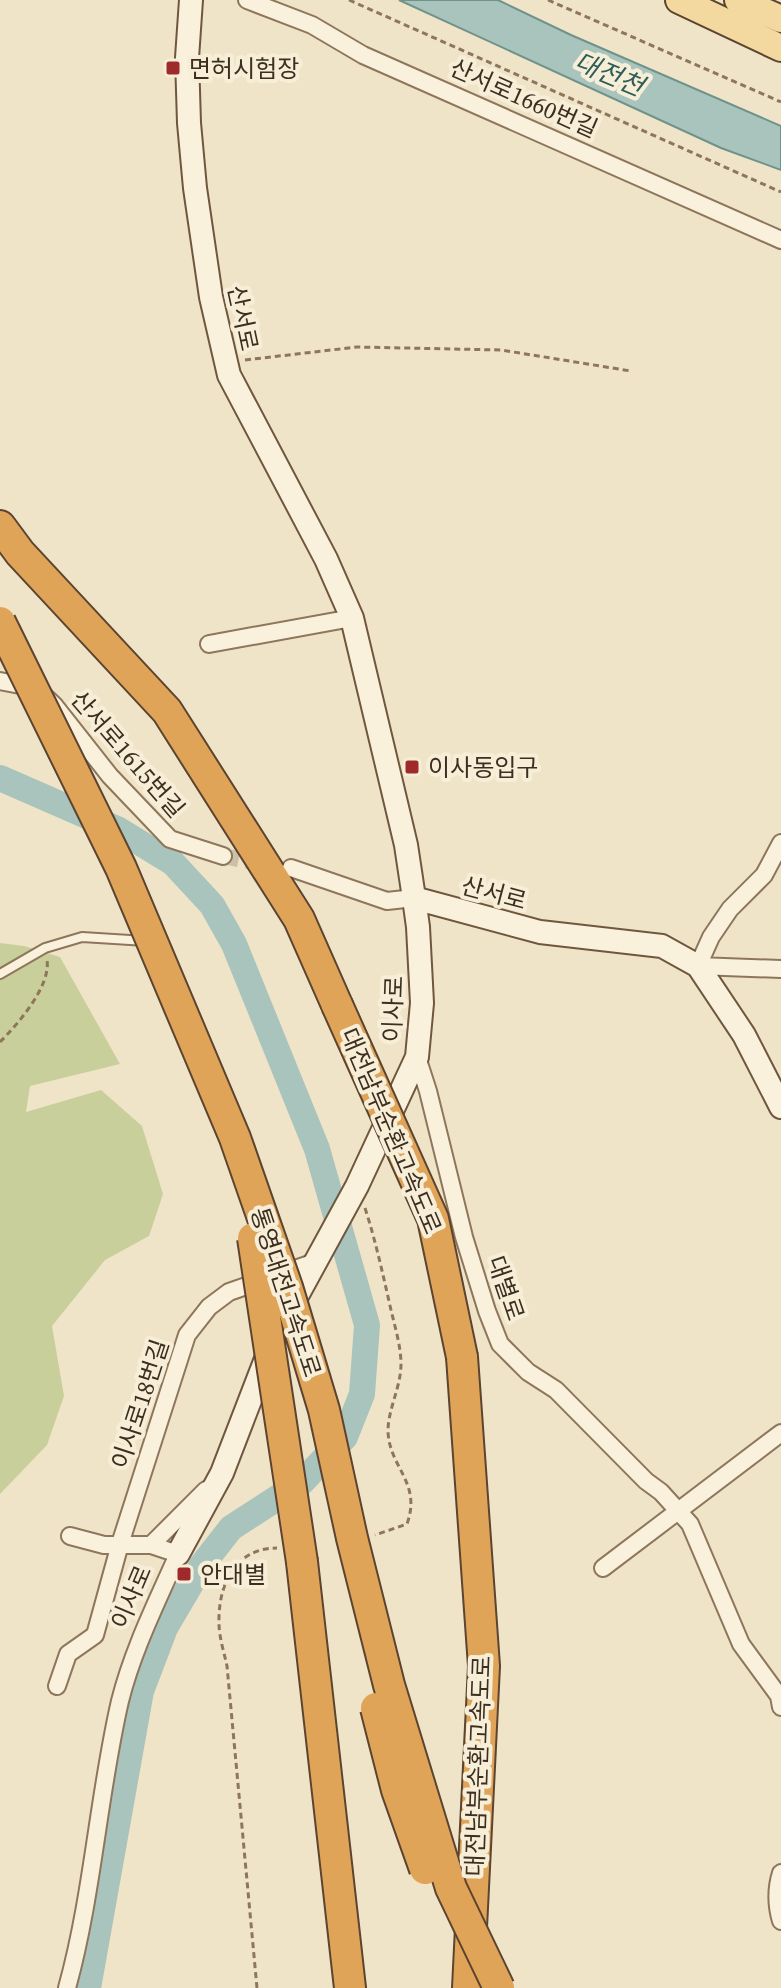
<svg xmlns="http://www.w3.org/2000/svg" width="781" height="1988" font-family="'Source Serif 4','Noto Sans KR',serif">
	<rect width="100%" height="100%" fill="#f0e4c8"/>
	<path fill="#c9cf9b" d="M0,943l24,3 36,11 60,107 -90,22 -4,26 75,-22 41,36 21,68 -14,42 -44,24 -53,66 12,70 -17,49 -47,49z"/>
	<path fill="#a9c4bc" stroke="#6f938a" stroke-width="2" d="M399,0h99l73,35 210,91v44l-60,-22z"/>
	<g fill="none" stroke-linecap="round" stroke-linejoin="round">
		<path stroke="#a9c4bc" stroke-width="26" d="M0,778l119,52 54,33 39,42 22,39 83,205 50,176 -5,69 -17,43 -43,45 -71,46 -29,37 -37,63 -24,63 -53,297"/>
		<path stroke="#ccc0a6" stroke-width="16" stroke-dasharray="16 8" stroke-linecap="butt" d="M223,856l41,8"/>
		<defs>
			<path id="lane" d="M0,974l45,-26 37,-11 64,4"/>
			<path id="street" d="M247,0l65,25 51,30 418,185
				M209,644l143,-26
				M0,681l36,7 18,17 56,71 60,63 53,17
				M781,843l-17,32 -34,34 -19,28 -13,29 83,3
				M291,868l96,33 27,-3
				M417,1057l11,34 36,146 23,74 13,33 28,28 28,18 90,91 15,11 29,32 51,120 38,52 2,11
				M151,1545l55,-55
				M603,1568l178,-135
				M57,1686l11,-32 27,-19 25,-91 67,-209 22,-28 20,-15 89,-31
				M781,1873c-5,16 -5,31 0,48
				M67,1988c26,-94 31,-192 53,-287 13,-52 37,-99 58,-147l-27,-9h-47l-34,-9"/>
			<path id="secondary" d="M191,0l-4,58 2,65 6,65 16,109 18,78 97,184 26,59 54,227 8,53 126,34 122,14 36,20 46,69 37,72
				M178,1554l44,-81 52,-135 83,-152 60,-129 5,-54 -4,-76 -4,-29"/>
			<path id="primary" d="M679,0l102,48
				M738,0l43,19"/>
			<path id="highway" d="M0,526l20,27 147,158 132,208 38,86
				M462,1357l22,309 -16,322
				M302,1562l48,426"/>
		</defs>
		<use href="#lane" stroke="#8d765c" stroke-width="12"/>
		<use href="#street" stroke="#8d765c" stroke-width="20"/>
		<use href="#secondary" stroke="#6f573f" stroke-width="26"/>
		<use href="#primary" stroke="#5b4430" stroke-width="30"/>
		<use href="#highway" stroke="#5b4430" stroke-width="34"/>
		<path stroke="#8d765c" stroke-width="3" stroke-dasharray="6 4" stroke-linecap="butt" d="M349,0l432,192
			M548,0l233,102
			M245,360l112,-13 144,3 130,21
			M0,1042c18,-18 51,-56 47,-82
			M365,1208c11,34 18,67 26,102 4,17 10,37 10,54 0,23 -13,45 -13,67 1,37 34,51 19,93l-32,11
			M257,1988l-30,-322c-3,-14 -8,-29 -8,-43 -1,-38 16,-75 58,-75"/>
		<use href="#lane" stroke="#faf1dc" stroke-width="8"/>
		<use href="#street" stroke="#faf1dc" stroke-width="16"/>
		<use href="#secondary" stroke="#faf1dc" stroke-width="22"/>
		<use href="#primary" stroke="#f3d9a0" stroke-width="26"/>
		<use href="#highway" stroke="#e0a458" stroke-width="30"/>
		<defs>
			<path id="highway-bridge" d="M0,622l121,246 114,270 52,149 37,123 28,128 37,147 62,203 48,100
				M337,1005l96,214 29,138
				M253,1238l49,324
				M376,1708l21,82 28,79"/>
		</defs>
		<use href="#highway-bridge" stroke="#5b4430" stroke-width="34" stroke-linecap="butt"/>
		<use href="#highway-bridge" stroke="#e0a458" stroke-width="30"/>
	</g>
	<g fill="#9e2a2b" stroke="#f7eed8" stroke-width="3">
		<rect x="165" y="60" width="16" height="16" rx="4"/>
		<rect x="404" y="759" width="16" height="16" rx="4"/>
		<rect x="176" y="1566" width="16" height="16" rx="4"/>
	</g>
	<g text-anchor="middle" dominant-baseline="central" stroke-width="8" stroke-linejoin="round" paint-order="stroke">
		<g font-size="24" fill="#3d2e20" stroke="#f7eed8" text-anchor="start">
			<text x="189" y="68">면허시험장</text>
			<text x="428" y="767">이사동입구</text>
			<text x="200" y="1574">안대별</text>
		</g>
		<g font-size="24" fill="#3d2e20" stroke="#f7eed8">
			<text transform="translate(524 98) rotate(24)">산서로1660번길</text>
			<text transform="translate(243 318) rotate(78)">산서로</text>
			<text transform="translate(128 754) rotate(49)">산서로1615번길</text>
			<text transform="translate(494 893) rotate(15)">산서로</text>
			<text transform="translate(393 1009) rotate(-88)">이사로</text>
			<text transform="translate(391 1131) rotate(67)">대전남부순환고속도로</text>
			<text transform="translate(506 1288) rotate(71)">대별로</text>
			<text transform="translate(286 1292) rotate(72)">통영대전고속도로</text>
			<text transform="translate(140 1404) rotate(-72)">이사로18번길</text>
			<text transform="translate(131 1597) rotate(-67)">이사로</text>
			<text transform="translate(478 1766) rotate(-88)">대전남부순환고속도로</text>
		</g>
		<g font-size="26" font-style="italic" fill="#2f5d5a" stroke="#f7eed8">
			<text transform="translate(609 74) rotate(23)">대전천</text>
		</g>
	</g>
</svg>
